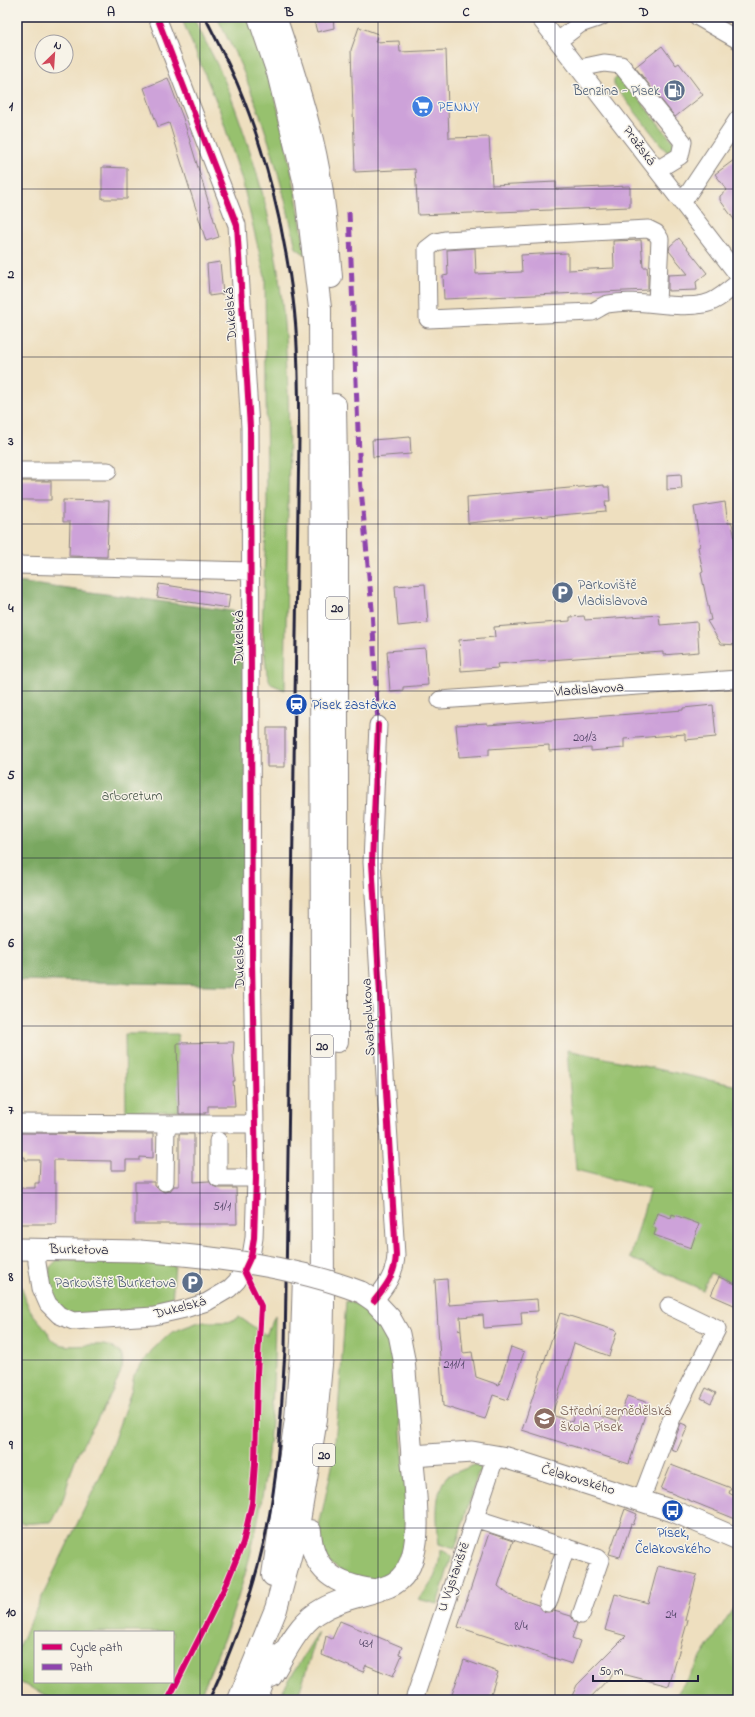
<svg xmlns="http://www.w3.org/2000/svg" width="755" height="1717" font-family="'Indie Flower',sans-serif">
	<rect width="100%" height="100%" fill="#f7f3e8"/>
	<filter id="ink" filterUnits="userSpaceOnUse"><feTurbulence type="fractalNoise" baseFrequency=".025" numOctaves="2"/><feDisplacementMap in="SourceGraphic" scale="8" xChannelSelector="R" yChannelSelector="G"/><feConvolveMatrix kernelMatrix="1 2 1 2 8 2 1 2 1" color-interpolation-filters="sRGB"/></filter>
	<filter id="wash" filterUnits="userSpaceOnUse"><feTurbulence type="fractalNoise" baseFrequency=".012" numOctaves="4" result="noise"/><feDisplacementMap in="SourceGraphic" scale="16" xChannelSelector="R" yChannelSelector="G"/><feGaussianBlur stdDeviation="0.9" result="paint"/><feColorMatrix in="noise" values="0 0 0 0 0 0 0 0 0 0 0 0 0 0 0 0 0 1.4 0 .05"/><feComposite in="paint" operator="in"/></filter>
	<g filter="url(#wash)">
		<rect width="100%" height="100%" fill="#eedfbf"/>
		<path fill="#97c16e" stroke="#5c7254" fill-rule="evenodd" d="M181,17h12c12,24 25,47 35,72 15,39 29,81 39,122 22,97 23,197 21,296 -1,61 -2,122 -3,183l-14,-6 -4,-10 -5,-44 5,-128 -2,-225 -22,-93 -24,-76z
			M217,17h32c30,76 44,157 57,238l-10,-7c-12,-57 -27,-113 -49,-167 -8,-22 -20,-43 -30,-64z
			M620,76l55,68 1,3 -6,6 -4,-2 -52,-66v-6z
			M125,1034h53l1,77 -53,1z
			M567,1050l171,36v199l-28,-12 -7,17 -73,-32 20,-69 -74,-19z
			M58,1259l117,5 -3,37 -2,-3 -12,9 -75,8 -14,-1 -14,-11 -7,-15 2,-21z
			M17,1278c7,10 7,23 14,33 4,7 11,12 15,19 3,3 3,8 6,10 19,15 53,-6 69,14 9,12 -17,51 -23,64 -8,15 -20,32 -25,48 -7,20 -9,40 -22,56 -12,0 -22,3 -34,0z
			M346,1301l13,4 18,14 13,25 6,34 13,141 -8,43 -15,13 -16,6 -19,-3 -24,-17 -9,-30 14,-64 6,-54z
			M275,1315c-1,72 -4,148 -20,219 -12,57 -33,113 -57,166h-142l-39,-19v-32l87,-181 27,-77 3,-16 18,-25 20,-18 27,-10h30l10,-5 27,18zM35,1632h138v50h-138z
			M474,1465h5l3,7 -4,1 -23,76 -16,-5c-2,-21 -6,-50 8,-68z
			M440,1549l12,7 -15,48 -19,-5c15,-14 22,-30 22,-50z
			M738,1601v99h-65z
			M318,1632l-21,68h-20z"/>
		<path fill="#79a761" stroke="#4e644e" d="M17,582l229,31v373l-229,-6z"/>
		<g id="blocks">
			<path fill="#cda2d9" d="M313,17h20l1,11 -17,4z
				M359,27l19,7 -3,8 24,-1 1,11 46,-2 3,88 40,-1 3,48 64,-3v7l74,-3v21l-212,8 -3,-46 -60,3 -4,-122z
				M662,46l14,19 3,-2 24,32 -28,22 -40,-50z
				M168,78l15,40 36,119 -13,4 -37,-118 -11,4 -14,-39z
				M738,157v68l-18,-25v-4l7,-6 -12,-16z
				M102,167l25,1v31h-25z
				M679,238l28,35 -11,9 1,8 -29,1v-16l20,-1 -19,-23 1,-5z
				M641,240l2,27h4l1,9v14l-204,9 -1,-23 5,-1 -1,-25 28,-2 1,26 46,-2 -1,-17 19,-1 28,-1v17l46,-2 -1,-27z
				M220,262l3,32 -14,2 -2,-32z
				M410,437l1,17 -38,3 -1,-17z
				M681,474l1,15 -15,1v-15z
				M17,481h34v19h-34z
				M604,485v2h5l1,14h-5l1,10 -138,12 -1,-26z
				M63,500l46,1 -2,56 -38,-1 1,-34h-7z
				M725,502l3,21h4l6,33v89l-17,-1 -14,-23 4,-1 -10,-47 2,-1 -5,-25 2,-1 -6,-39z
				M159,584l71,11 -2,13 -71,-11z
				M425,584l3,39 -30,3 -3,-40z
				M659,615l1,10 37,-3 2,30 -36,3v-3l-60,4 -106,8 1,4 -37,3 -2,-31 36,-3 -1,-10 76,-6v-4l14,-1 1,4z
				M425,648l3,37 -25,2v3l-13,1 -3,-40z
				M713,705l3,32 -31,3v-6l-61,5v9l-33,3v-3l-42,3v-6l-60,4v6l-30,2 -3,-32 31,-2v2l196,-15v-2z
				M267,728h18v39h-18z
				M234,1042l-1,14 2,25h-2l2,25h-27v6h-3v2h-26l-2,-71z
				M17,1133l136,1v24l-13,-1v3h-14v10h-15v-9l-57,-1v23h2v41h-39v-36h18v-5h4l1,-23h-15v-3h-8z
				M179,1134h15v48l15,-1 4,5 5,2h18l1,36h-102v-42h19v4l10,6 6,-1 4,-5h5z
				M657,1213l14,5 1,-4 27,10 -8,24 -37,-13 2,-6 -4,-2z
				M719,1277l19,8v11l-4,9 -23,-10z
				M447,1279l2,26 88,-6 1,12 -17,1 1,13 -38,3 -1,-13 -23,2 1,13h-3l3,1 2,22 9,-1 4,25 23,8 12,-38 13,5 -16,48 -15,-5 -8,24 -42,-13 -8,-126z
				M560,1313l57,18 -8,25 -35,-13 -22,72 20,7 4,-14 42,14 9,-26 22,7 -20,61 -107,-34z
				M706,1388l10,5 -5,10 -10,-5z
				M681,1423l7,3 -11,25 -6,-2z
				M671,1465l60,23 -2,5 9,5v22l-77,-31z
				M625,1509l12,5 -4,11 -2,-1 -11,33 -11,-3z
				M489,1533l24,8 -15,45 11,9 29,10 7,7 9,-1 17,5 6,8 -5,14 8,3 -8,23 -114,-37z
				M658,1566l39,9 -12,45h3l-19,66 -54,-14 -27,28 -17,-2 6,-13 49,-49 -21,-6 10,-36 33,9z
				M340,1621l62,26 -3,7 3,1 -9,21 -27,-11 -3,7 -41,-17 4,-19 6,3z
				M464,1660l34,12 -9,28h-39z"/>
		</g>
	</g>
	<g filter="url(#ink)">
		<use href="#blocks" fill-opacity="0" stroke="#88807d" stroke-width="1"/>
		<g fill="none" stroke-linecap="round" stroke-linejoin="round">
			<defs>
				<path id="minor" d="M539,17l199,258
					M698,17l40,23
					M558,41l22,-17 21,-7
					M580,68l24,-5 17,2 62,77 -3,14 -23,14
					M682,203l56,-84
					M657,303l3,-64 -4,-6 -8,-4 -203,11 -9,2 -9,7 1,70 164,-7c5,-2 11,-7 16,-8 32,-6 66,6 96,0 13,-2 24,-14 34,-21
					M17,471h91
					M17,565l234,6
					M440,700l298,-21
					M17,1123l149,1
					M218,1141v37h38
					M165,1182l1,-58h88
					M37,1249v14l4,25 7,16 11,11 14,6 81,-5 31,-7 22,-7 22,-13 8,-8 14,-25 3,-18 2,-60 -4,-217 -2,-534 -13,-202 -80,-208
					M374,1301c12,-15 21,-26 22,-46l-24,-393 6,-137
					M641,1500l31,-82 45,-89 -48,-23
					M474,1518l124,40 2,2 -19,55
					M548,1603l18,-56
					M414,1700l82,-245"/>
				<path id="major" d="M17,1249l123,2
					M361,1292l13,9 16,17 9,16 5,25 8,97 60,-4 35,6 166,53 65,28"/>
				<path id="highway" d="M275,17c14,41 27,82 37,123 11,45 15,92 19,137
					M335,405l2,122v514
					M310,1531c2,40 26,54 63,59
					M273,1575l23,-156 6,-77 2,-67
					M271,1676c13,-21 25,-49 46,-63 22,-15 48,-17 72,-27 41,-16 25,-95 23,-130
					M239,1700l37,-91 22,-82 18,-108 6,-65 1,-49 -3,-997 -15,-124 -27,-111 -19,-56
					M256,1700l17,-44"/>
			</defs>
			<use href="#minor" stroke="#88807d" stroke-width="19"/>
			<use href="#major" stroke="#88807d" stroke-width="23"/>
			<use href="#highway" stroke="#88807d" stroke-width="24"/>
			<use href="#minor" stroke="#fff" stroke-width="17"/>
			<use href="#major" stroke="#fff" stroke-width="21"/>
			<use href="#highway" stroke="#fff" stroke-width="22"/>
			<path stroke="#22223b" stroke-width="3" d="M205,17c11,22 22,43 32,66 28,66 47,145 56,216 6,47 5,93 6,140l-14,911c-4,62 -6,125 -20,187 -12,55 -32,111 -56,163"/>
			<defs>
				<path id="major-bridge" d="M140,1251c74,6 151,14 221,41"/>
			</defs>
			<use href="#major-bridge" stroke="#88807d" stroke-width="23" stroke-linecap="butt"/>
			<use href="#major-bridge" stroke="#fff" stroke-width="21"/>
			<path stroke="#8e44ad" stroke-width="5" stroke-dasharray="10 5" stroke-linecap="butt" d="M349,212l11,266 12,131 6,116"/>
			<defs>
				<path id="cycleway" d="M157,17l80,208 13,202 2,534 4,217 -2,60 -3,18 -7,15 17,35 -4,68 -2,89 -3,40 -9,40 -19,46 -56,111
					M374,1301c12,-15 21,-26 22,-46l-24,-393 6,-137"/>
			</defs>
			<use href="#cycleway" stroke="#f7f3e8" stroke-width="8"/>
			<use href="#cycleway" stroke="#d6006c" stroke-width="6"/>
		</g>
	</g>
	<path fill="none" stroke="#22223b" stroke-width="1" stroke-opacity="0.55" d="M200,17v1683M378,17v1683M555,17v1683M17,189h721M17,357h721M17,524h721M17,691h721M17,858h721M17,1026h721M17,1193h721M17,1360h721M17,1528h721"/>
	<defs>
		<symbol id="fuel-disc" viewBox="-11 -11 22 22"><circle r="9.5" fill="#5c6f8a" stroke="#f7f3e8"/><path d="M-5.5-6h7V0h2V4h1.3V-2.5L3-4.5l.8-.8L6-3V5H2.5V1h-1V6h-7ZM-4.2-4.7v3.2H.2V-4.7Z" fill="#fff"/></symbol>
		<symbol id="supermarket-disc" viewBox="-11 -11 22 22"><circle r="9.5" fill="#3f7fe0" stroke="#f7f3e8"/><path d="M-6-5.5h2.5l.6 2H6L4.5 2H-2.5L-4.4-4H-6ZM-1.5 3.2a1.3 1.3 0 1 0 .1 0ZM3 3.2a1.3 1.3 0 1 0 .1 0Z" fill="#fff"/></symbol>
		<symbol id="parking-disc" viewBox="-11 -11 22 22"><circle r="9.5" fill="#5c6f8a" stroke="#f7f3e8"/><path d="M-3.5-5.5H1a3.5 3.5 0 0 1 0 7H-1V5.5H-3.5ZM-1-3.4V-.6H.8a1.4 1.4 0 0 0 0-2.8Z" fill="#fff"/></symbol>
		<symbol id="station-disc" viewBox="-11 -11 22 22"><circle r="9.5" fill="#1a4fb4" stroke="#f7f3e8"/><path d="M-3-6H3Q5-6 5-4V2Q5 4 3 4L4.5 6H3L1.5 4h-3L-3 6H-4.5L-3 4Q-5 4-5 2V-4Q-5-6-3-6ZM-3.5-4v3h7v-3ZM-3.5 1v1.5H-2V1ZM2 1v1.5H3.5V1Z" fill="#fff"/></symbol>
		<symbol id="school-disc" viewBox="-11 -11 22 22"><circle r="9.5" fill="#8d6e63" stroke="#f7f3e8"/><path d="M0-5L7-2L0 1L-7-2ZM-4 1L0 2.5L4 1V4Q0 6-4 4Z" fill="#fff"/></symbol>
		<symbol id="bus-disc" viewBox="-11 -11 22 22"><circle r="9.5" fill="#1a4fb4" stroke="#f7f3e8"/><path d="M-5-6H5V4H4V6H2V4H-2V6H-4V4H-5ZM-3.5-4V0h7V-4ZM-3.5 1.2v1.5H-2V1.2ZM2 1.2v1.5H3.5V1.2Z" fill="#fff"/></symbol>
	</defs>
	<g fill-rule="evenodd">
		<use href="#fuel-disc" x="662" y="78" width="25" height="25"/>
		<use href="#supermarket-disc" x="410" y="94" width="25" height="25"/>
		<use href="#parking-disc" x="550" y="580" width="25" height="25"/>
		<use href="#station-disc" x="284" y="692" width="25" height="25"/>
		<use href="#parking-disc" x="180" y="1270" width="25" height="25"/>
		<use href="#school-disc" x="532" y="1406" width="25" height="25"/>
		<use href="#bus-disc" x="660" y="1498" width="25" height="25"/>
	</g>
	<g text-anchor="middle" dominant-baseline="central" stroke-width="3" stroke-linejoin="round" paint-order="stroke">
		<g font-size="12" fill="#4d4262">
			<text x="585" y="738">201/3</text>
			<text x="222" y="1207">51/1</text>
			<text x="454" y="1365">211/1</text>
			<text x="671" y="1615">24</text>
			<text x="521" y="1627">8/4</text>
			<text x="366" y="1644">431</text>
		</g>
		<g fill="#f7f3e8" stroke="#62616f" stroke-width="1">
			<rect x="326" y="597" width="22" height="22" rx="3"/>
			<rect x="311" y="1035" width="22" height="22" rx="3"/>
			<rect x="313" y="1444" width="22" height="22" rx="3"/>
		</g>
		<g font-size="13" font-weight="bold" fill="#22223b">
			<text x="337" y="608">20</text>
			<text x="322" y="1046">20</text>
			<text x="324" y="1455">20</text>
		</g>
		<g font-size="14" fill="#4e5e75" stroke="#f7f3e8" text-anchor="end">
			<text x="660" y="91">Benzina - Písek</text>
			<text x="578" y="585" text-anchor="start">Parkoviště<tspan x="578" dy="16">Vladislavova</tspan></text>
			<text x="176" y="1283">Parkoviště Burketova</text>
		</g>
		<g font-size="14" fill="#366cbe" stroke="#f7f3e8" text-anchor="start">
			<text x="438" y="107">PENNY</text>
		</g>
		<g font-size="14" fill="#22223b" stroke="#f7f3e8">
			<text transform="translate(639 146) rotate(53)">Pražská</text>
			<text transform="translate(231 314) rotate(-94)">Dukelská</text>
			<text transform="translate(239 637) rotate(-90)">Dukelská</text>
			<text transform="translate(589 690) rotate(-4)">Vladislavova</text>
			<text transform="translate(240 962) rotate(-91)">Dukelská</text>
			<text transform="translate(369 1017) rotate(-93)">Svatoplukova</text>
			<text transform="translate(79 1250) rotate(1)">Burketova</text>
			<text transform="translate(180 1308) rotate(-15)">Dukelská</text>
			<text transform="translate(578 1480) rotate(17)">Čelakovského</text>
			<text transform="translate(454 1577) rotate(-71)">U Výstaviště</text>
		</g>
		<g font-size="14" fill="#164399" stroke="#f7f3e8" text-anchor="start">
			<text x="312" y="705">Písek zastávka</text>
			<text x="673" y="1533" text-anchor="middle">Písek,<tspan x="673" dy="16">Čelakovského</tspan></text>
		</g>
		<g font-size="14" fill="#4b5a4d" stroke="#f7f3e8">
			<text x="132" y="796">arboretum</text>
		</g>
		<g font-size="14" fill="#785e54" stroke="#f7f3e8" text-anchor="start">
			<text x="560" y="1411">Střední zemědělská<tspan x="560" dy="16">škola Písek</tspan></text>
		</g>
	</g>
	<rect width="755" height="1717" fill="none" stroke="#f7f3e8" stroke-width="44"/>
	<rect x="34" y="1631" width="140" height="52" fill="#f7f3e8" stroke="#a29fa3"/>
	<rect x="42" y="1644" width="20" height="6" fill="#d6006c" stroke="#a29fa3"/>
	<text x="70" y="1651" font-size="12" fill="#22223b">Cycle path</text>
	<rect x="42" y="1664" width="20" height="6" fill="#8e44ad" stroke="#a29fa3"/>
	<text x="70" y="1671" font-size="12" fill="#22223b">Path</text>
	<g transform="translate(54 54) rotate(25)"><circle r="19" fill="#f7f3e8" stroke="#a29fa3"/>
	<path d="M0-3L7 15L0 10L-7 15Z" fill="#d1495b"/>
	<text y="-6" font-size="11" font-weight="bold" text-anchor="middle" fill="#22223b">N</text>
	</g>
	<path d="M593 1675v6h105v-6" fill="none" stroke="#22223b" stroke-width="2"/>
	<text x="599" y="1675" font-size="12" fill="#22223b" stroke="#f7f3e8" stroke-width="3" paint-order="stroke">50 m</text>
	<rect x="22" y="22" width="711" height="1673" fill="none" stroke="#22223b" stroke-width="1.5"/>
	<g font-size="13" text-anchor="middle" font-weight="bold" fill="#22223b">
		<text x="111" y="16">A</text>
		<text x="289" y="16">B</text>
		<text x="466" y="16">C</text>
		<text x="644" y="16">D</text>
		<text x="11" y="110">1</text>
		<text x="11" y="278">2</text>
		<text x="11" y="445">3</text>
		<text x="11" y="612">4</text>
		<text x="11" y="779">5</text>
		<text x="11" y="947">6</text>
		<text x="11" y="1114">7</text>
		<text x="11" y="1281">8</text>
		<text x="11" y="1449">9</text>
		<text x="11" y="1616">10</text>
	</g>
</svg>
